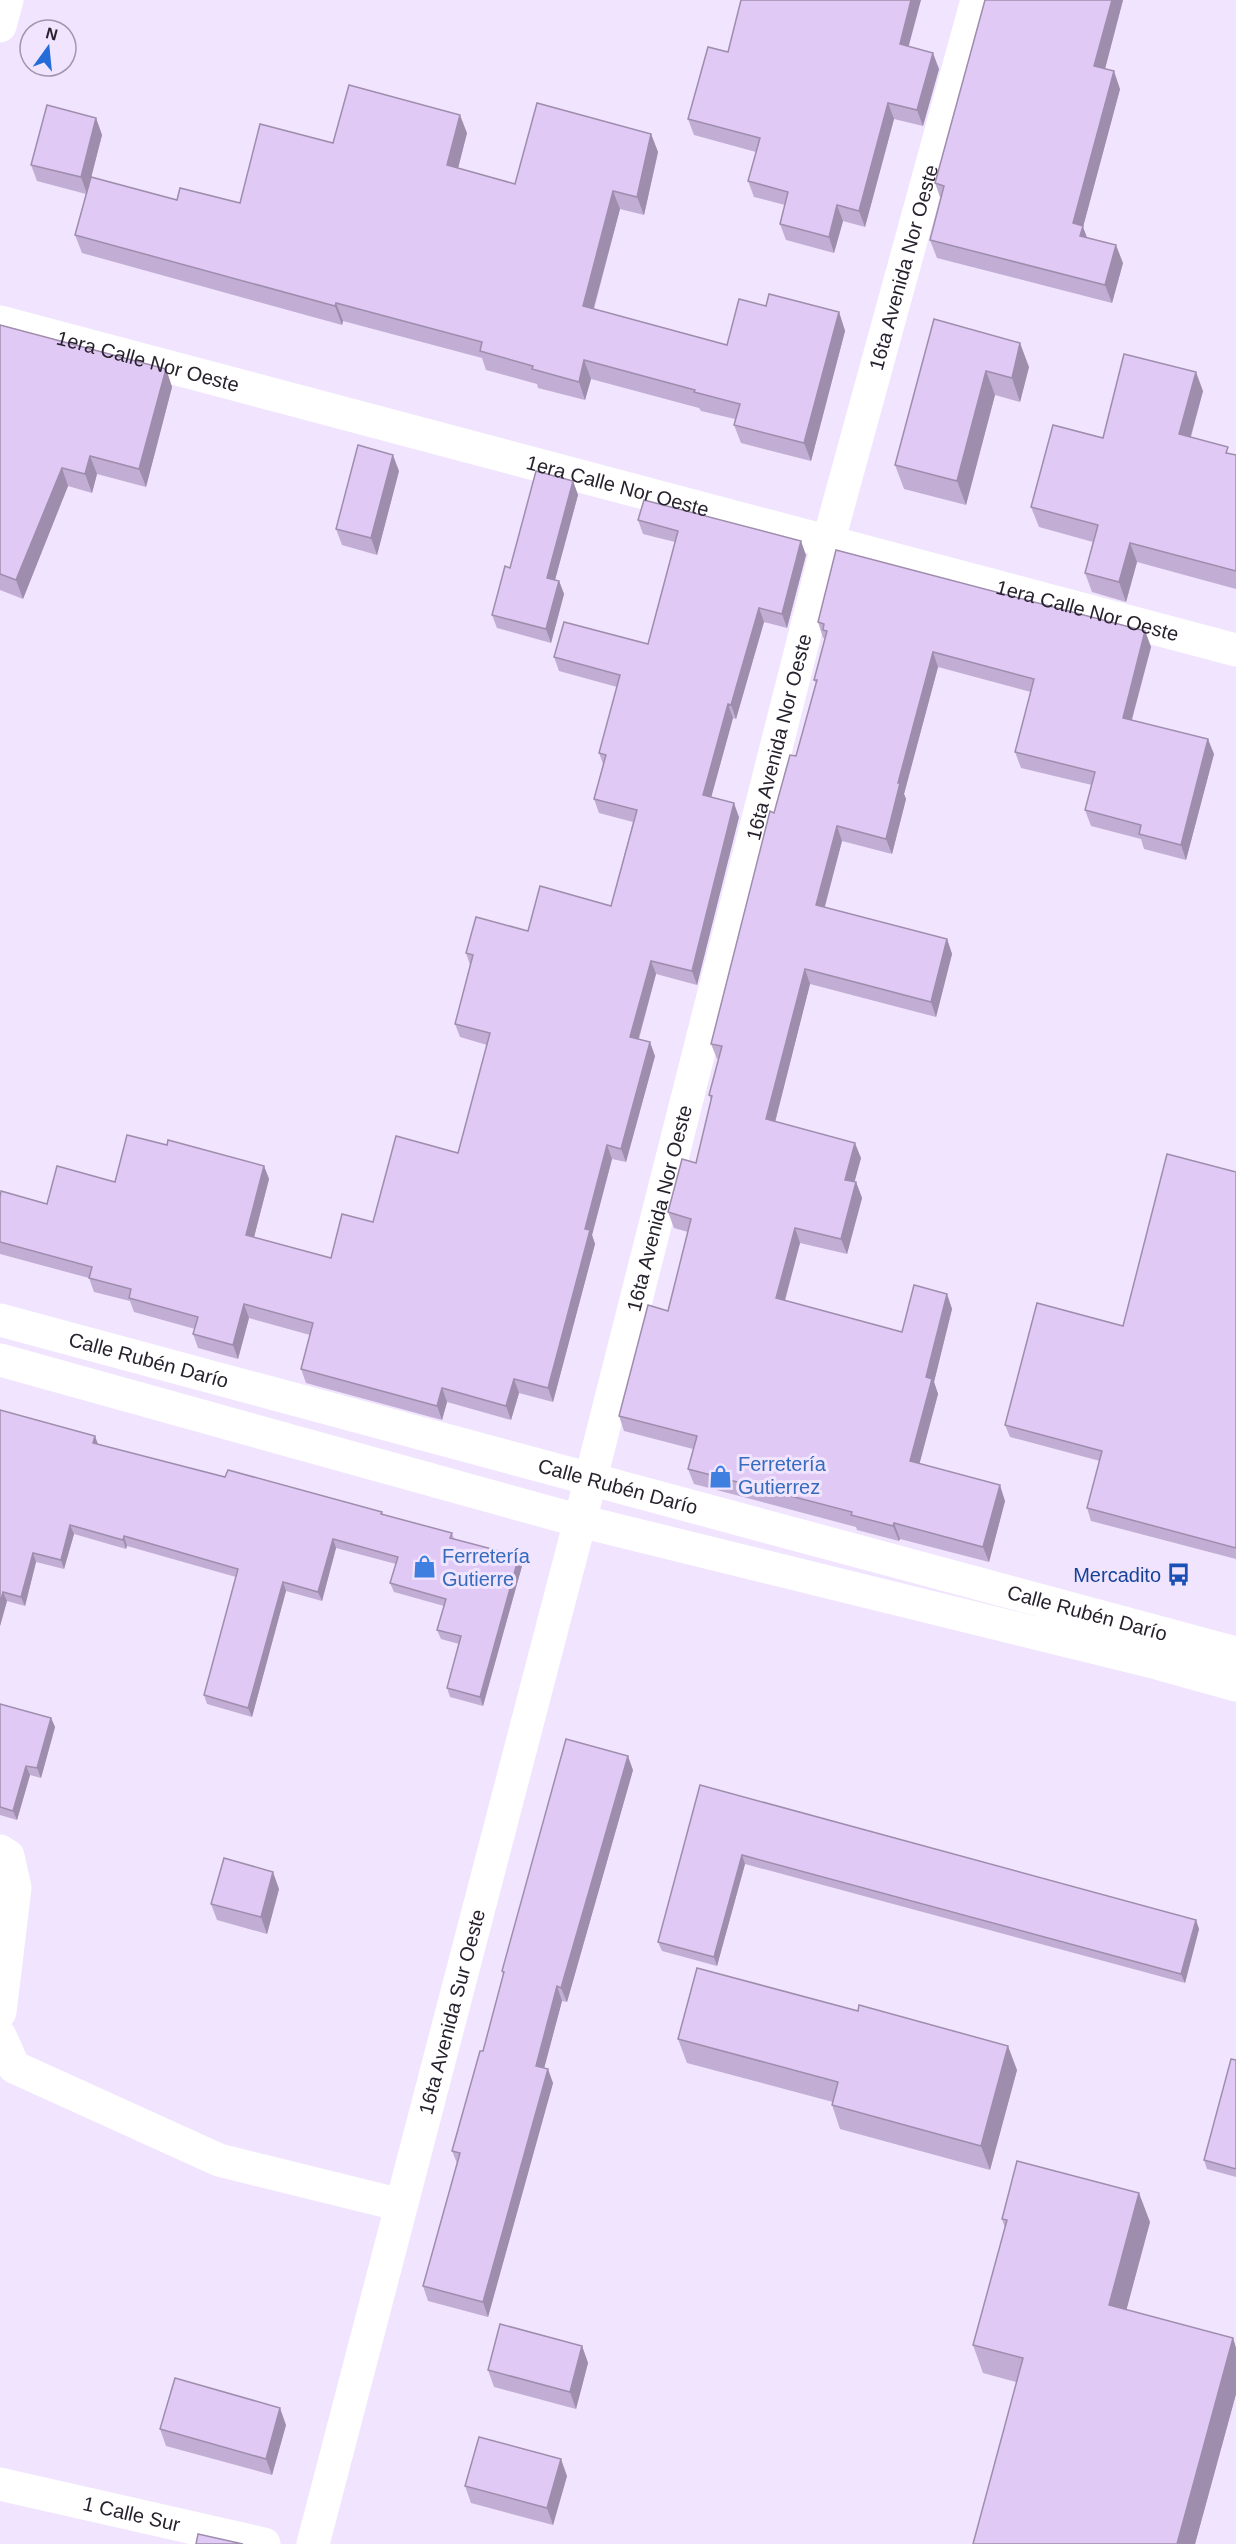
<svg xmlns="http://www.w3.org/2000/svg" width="1236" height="2544" font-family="Helvetica,sans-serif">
	<rect width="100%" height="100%" fill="#f1e4fe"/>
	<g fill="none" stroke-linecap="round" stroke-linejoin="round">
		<g stroke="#fff" stroke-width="33">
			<path d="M0,26l7,-26"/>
			<path id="s1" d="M0,322l1236,328"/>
			<path id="s2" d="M0,1320l1236,333"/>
			<path d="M0,1360l580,161 577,142 79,22"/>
			<path d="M0,1851l8,5 7,32 -15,124"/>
			<path d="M0,2036l14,31 205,93 182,45"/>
			<path id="s3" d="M0,2484l264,60"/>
			<path id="s4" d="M313,2544l267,-1023 248,-978 149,-543"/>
		</g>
	</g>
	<path fill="#c2add4" d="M985,0h138l-18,69 15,20 -37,138 4,10 36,26 -11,40 -175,-45 -7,-18 11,-40 -6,-17z
		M909,47l30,22 -16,57 -29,-7 -29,108 -22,-6 -9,32 -48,-13 -6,-16 5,-19 -31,-8 -6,-16 8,-29 -62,-17 -6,-16 40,-67z
		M96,118l6,17 -11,42 86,23 63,3 93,-60 134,-10 -9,35 57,16 136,-50 7,18 -14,63 -24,-6 -26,100 133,36 39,-39 73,6 6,19 -34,130 -70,-18 -7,-18 1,-6 -34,-8 -2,-3 -108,-29 -6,21 -47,-12 -1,-4 -51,-14 -4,-12 -139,-37 -1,4 -260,-72 -7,-18 11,-41 -49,-13 -6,-16z
		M934,319l95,48 -9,35 -25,-7 -29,110 -62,-16 -9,-24z
		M0,325l166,44 6,18 -26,100 -49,-13 -5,19 -24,-7 -45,113 -23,-9z
		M1203,391l-12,46 40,17 5,1v134l-99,-27 -11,40 -34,-10 -7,-19 8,-31 -54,-15 -8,-20 72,-69z
		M399,471l-22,84 -35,-10 -6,-16z
		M573,481l5,14 -23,85 4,1 5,13 -13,49 -54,-15 -5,-13 18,-47z
		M638,520l168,35 -19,73 -23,-6 -28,97 -3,-1 -22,79 28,20 -42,168 -41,-11 -17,65 16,17 -29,106 -14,-3 -20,76 3,9 -42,158 -34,-9 -8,27 -64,-18 -5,18 -136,-37 -5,-14 9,-34 -61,-17 -11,41 -40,-11 -5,-14 2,-5 -61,-17 -4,-11 -36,-9 -5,-14 -89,-24v-57l47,7 68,-22 52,-37 97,21 5,13 -15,58 77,21 42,-36 85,-69 29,-108 -27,-8 -5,-13 15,-59 -4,-12 62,-22 83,-25 22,-84 -34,-9 -5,-14 9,-35 -4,-11 18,-66 -58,-16 -5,-14 94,-13 27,-102 -32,-8z
		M818,622l327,9 6,16 -19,73 82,34 -28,106 -42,-11 -3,-10 -50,-13 -6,-16 7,-25 -71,-17 -6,-16 16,-60 -93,-25 -34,127 2,5 -14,55 -50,-13 -17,66 122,32 5,15 -16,63 -126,-33 -35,138 86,36 -7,24h2l6,16 -15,56 -47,-11 -15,58 117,31 45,-38 5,15 -18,73 4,12 -19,70 86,37 -16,61 -89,-23 -1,2 -42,-11 -1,-3 -162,-43 -6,-15 5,-20 -69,-18 -5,-15 49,-105 20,-79 -14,-4 -6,-16 28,-49 15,-63 -2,-5 10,-36h-2l-6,-15 63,-231 22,-57 20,-73 -2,-3 11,-42h-2z
		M1236,1172v387l-145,-38 -4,-13 13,-47 -90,-24 -5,-12 118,-99z
		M0,1410l95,26 3,8 127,33 157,35 1,3 69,18 2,6 65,17 3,10 -39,140 -33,-9 -3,-9 12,-44 -18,-5 -4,-9 7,-24 -50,-14 -4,-9 6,-19 -60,-16 -14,53 -36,-10 -34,126 -45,-13 -3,-9 32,-118 -109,-31 -1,3 -52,-15 -10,35 -28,-7 -11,44 -18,-5 -7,25z
		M0,1704l51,14 4,9 -14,51 -11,-3 -13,45 -17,-5z
		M633,1770l-66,232 -5,-1 -18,67 9,15 -65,234 -60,-16 -5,-15 34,-123 -5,-12 31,-100 20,-76 -1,-4z
		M700,1785l496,135 3,9 -14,54 -440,-119 -28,102 -55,-15 -4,-9z
		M279,1889l-12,45 -50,-14 -6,-16z
		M678,2039l339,31 -27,100 -150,-41 -8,-24 1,-3 -146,-39z
		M1236,2060v117l-29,-8 -3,-9z
		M1002,2219l148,3 -24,88 107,28 3,10v46l-41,150 -179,-162 -33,-9 -10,-28 32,-117z
		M582,2346l6,17 -12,46 -82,-22 -6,-17z
		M286,2425l-14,50 -106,-29 -6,-17z
		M567,2476l-14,49 -82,-22 -6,-17z"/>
	<path fill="#9e8dac" d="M911,0h10l-16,60 -5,-16z
		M1112,0h11l-22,84 -7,-18z
		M933,53l6,16 -16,57 -6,-16z
		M1114,71l6,18 -37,138 6,17 -8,-7 -8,-14z
		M888,103l6,16 -29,108 -6,-16z
		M460,115l7,18 -13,51 -7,-19z
		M96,118l6,17 -15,59 -6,-17z
		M651,134l7,18 -14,63 -7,-18z
		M613,191l7,18 -31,116 -6,-19z
		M837,205l6,16 -9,32 -5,-16z
		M1116,245l7,18 -11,40 -7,-18z
		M336,303l7,18 -1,4 -7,-19z
		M839,312l6,19 -34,130 -7,-18z
		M1020,343l9,24 -9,35 -8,-24z
		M584,360l7,19 -6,21 -6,-18z
		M166,369l6,18 -26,100 -7,-18z
		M986,371l9,24 -29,110 -9,-24z
		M1196,372l7,19 -17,62 -7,-19z
		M393,455l6,16 -22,84 -6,-17z
		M90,456l7,18 -5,19 -7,-19z
		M62,468l6,18 -45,113 -7,-19z
		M573,481l5,14 -26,96 -5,-13z
		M801,541l5,14 -19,73 -5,-14z
		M1130,543l7,19 -11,40 -7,-20z
		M559,581l5,13 -13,49 -5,-14z
		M759,608l5,14 -28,97 -5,-14z
		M1145,631l6,16 -23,86 -5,-15z
		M933,652l5,15 -34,127 2,5 -14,55 -6,-15 12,-56z
		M728,704l5,14 -25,91 -5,-14z
		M1208,739l6,15 -28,106 -5,-15z
		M734,803l5,14 -42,168 -5,-14z
		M837,826l5,15 -21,79 -5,-15z
		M947,939l5,15 -16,63 -5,-15z
		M651,961l5,13 -21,77 -5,-14z
		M805,969l5,15 -38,150 -6,-15z
		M650,1042l5,14 -29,106 -5,-13z
		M855,1143l6,15 -10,37 -6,-15z
		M607,1145l5,14 -20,76 3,9 -42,158 -5,-14 37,-159z
		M264,1166l5,13 -18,70 -5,-14z
		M856,1182l6,16 -15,56 -6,-15z
		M795,1228l5,15 -19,71 -5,-16z
		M947,1294l5,15 -18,73 4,12 -22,83 -6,-16 16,-84z
		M244,1304l5,14 -11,41 -5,-14z
		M514,1379l5,14 -8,27 -5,-14z
		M442,1388l5,14 -5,18 -5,-14z
		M95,1436l3,9 -5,-2z
		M1000,1485l5,16 -16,61 -6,-15z
		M894,1523l6,16 -1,2 -6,-15z
		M70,1525l4,9 -10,35 -3,-9z
		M124,1536l3,10 -1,3 -3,-9z
		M333,1539l3,9 -14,53 -4,-9z
		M33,1553l3,9 -11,44 -4,-9z
		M519,1556l3,10 -39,140 -3,-9z
		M283,1582l3,9 -34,126 -4,-9z
		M3,1592l4,9 -7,25v-22z
		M51,1718l4,9 -14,51 -4,-10z
		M628,1756l5,14 -66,232 -6,-14z
		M26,1766l4,9 -13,45 -4,-9z
		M742,1855l3,9 -28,102 -3,-9z
		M273,1872l6,17 -12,45 -6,-17z
		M1196,1920l3,9 -14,54 -4,-9z
		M557,1986l5,15 -21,79 -5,-14z
		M1008,2046l9,24 -27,100 -9,-24z
		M548,2069l5,14 -65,234 -5,-15z
		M1139,2193l11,29 -30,112 -11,-29z
		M1233,2338l3,10v46l-41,150h-18z
		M582,2346l6,17 -12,46 -6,-17z
		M280,2408l6,17 -14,50 -6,-16z
		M561,2459l6,17 -14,49 -6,-17z"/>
	<path fill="#e1c9f6" stroke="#9e8dac" stroke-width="1.5" d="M741,0h170l-11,44 33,9 -16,57 -29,-7 -29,108 -22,-6 -8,32 -49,-13 8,-32 -40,-11 12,-43 -72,-19 20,-72 20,5z
		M985,0h127l-18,66 20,5 -41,152 10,3 -3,10 36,9 -11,40 -175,-45 14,-54 -9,-3z
		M349,85l111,30 -13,50 68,19 22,-81 114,31 -14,63 -24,-6 -30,115 144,39 12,-46 27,7 3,-12 70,18 -35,131 -70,-18 6,-21 -46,-12 1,-2 -111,-30 -5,22 -47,-13 1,-3 -53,-15 2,-9 -146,-39 -1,3 -260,-71 16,-58 86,23 3,-12 60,15 20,-79 73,19z
		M47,105l49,13 -15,59 -50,-12z
		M934,319l86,24 -8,35 -26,-7 -29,110 -62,-16z
		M0,325l166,44 -27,100 -49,-13 -5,18 -23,-6 -46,112 -16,-6z
		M1124,354l72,18 -17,62 49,13 -2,6 10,2v116l-106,-28 -11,39 -34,-9 13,-48 -67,-18 22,-82 50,13z
		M358,445l35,10 -22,83 -35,-9z
		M536,471l37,10 -26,97 12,3 -13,48 -54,-14 13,-49 5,2z
		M644,500l157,41 -19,73 -23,-6 -28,97 -3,-1 -25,91 31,8 -42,168 -41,-10 -21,76 20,5 -29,107 -14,-4 -22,84 5,1 -42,158 -34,-9 -8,27 -64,-18 -5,18 -136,-37 12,-46 -69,-19 -11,41 -40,-11 5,-17 -69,-19 2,-9 -42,-11 3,-11 -92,-25v-45l1,-6 46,13 10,-38 58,16 12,-47 40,10 1,-5 96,26 -18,69 85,23 11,-44 31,8 23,-86 62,17 32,-120 -35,-9 18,-69 -7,-2 10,-36 52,14 12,-45 71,20 26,-96 -43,-11 12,-44 -7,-2 21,-78 -66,-18 10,-35 84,22 30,-113 -40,-11z
		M836,550l309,81 -22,87 85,21 -27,106 -42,-11 2,-9 -56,-15 10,-38 -80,-20 19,-73 -101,-27 -35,131h2l-14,56 -49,-13 -21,79 131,34 -16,63 -126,-33 -39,150 89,24 -10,37 11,2 -15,57 -46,-11 -19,70 126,34 12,-47 33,9 -21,83 6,2 -22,82 90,24 -17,62 -89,-24 -1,3 -42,-11 1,-3 -164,-43 9,-33 -78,-20 29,-111 20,6 23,-92 -23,-7 14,-53 14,4 16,-67 -3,-1 13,-49 -11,-2 59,-233 4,2 16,-58 6,1 21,-76h-3l13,-49 -4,-1 1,-6 -6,-2z
		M1167,1154l69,18v376l-149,-40 15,-57 -97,-26 32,-122 86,23z
		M0,1410l95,26 -2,7 132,34 3,-7 154,42 -1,2 71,19 -2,5 69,18 -39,141 -33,-9 14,-52 -24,-6 9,-31 -56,-16 8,-26 -65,-18 -15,53 -35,-10 -35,126 -44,-13 34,-126 -114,-33 -1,4 -53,-15 -9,35 -28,-7 -12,44 -18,-5 -3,12z
		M0,1704l51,14 -14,50 -11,-2 -13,45 -13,-4z
		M566,1739l62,17 -67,232 -4,-2 -21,80 12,3 -65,233 -60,-16 37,-133 -8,-2 28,-100h3l21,-79 -2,-1z
		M700,1785l496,135 -15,54 -439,-119 -28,102 -56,-15z
		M224,1858l49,14 -12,45 -50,-13z
		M697,1968l161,43 1,-6 149,41 -27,100 -149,-41 6,-23 -160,-43z
		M1231,2059l5,1v109l-32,-9z
		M1017,2161l122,32 -30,112 124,33 -56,206h-204l50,-186 -50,-13 34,-125 -5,-1z
		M500,2324l82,22 -12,46 -82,-22z
		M175,2378l105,30 -14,51 -106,-30z
		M479,2437l82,22 -14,49 -82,-22z
		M198,2534l45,10h-47z"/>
	<defs>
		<symbol id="shop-bare" viewBox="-9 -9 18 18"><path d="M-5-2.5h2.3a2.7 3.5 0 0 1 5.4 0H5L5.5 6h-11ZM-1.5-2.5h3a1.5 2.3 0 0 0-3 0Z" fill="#3f7fe0" stroke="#f1e4fe" stroke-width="2.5" paint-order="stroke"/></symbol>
		<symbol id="bus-bare" viewBox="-9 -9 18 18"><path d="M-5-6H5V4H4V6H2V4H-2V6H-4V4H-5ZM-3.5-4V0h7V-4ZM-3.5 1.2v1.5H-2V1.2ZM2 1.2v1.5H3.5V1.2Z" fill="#1a4fb4" stroke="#f1e4fe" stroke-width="2.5" paint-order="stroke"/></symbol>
	</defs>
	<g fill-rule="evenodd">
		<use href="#shop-bare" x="704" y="1460" width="33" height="33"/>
		<use href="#shop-bare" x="408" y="1550" width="33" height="33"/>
		<use href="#bus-bare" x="1162" y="1558" width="33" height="33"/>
	</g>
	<g text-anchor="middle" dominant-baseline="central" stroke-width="6" stroke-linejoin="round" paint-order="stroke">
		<g font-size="20" fill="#28222e" stroke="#f1e4fe">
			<text stroke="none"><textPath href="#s4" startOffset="2352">16ta Avenida Nor Oeste</textPath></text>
			<text stroke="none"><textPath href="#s1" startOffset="153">1era Calle Nor Oeste</textPath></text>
			<text stroke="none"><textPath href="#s1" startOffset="639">1era Calle Nor Oeste</textPath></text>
			<text stroke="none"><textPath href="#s1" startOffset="1125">1era Calle Nor Oeste</textPath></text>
			<text stroke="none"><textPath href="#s4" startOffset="1866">16ta Avenida Nor Oeste</textPath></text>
			<text stroke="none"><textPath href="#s4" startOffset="1380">16ta Avenida Nor Oeste</textPath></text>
			<text stroke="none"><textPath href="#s2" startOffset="154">Calle Rubén Darío</textPath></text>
			<text stroke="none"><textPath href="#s2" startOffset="640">Calle Rubén Darío</textPath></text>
			<text stroke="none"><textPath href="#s2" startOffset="1126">Calle Rubén Darío</textPath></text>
			<text stroke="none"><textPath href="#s4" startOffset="550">16ta Avenida Sur Oeste</textPath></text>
			<text stroke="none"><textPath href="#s3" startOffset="135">1 Calle Sur</textPath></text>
		</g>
		<g font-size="20" fill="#366cbe" stroke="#f1e4fe" text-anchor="start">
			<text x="738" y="1464">Ferretería<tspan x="738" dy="23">Gutierrez</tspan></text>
			<text x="442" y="1556">Ferretería<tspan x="442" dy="23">Gutierre</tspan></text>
		</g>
		<g font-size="20" fill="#164399" stroke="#f1e4fe" text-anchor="end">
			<text x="1161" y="1575">Mercadito</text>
		</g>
	</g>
	<g transform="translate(48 48) rotate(15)"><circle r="28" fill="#f1e4fe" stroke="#a196ab" stroke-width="1.5"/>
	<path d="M0-4.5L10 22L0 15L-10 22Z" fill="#246dd8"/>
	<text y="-9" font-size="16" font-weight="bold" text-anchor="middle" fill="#28222e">N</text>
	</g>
</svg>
